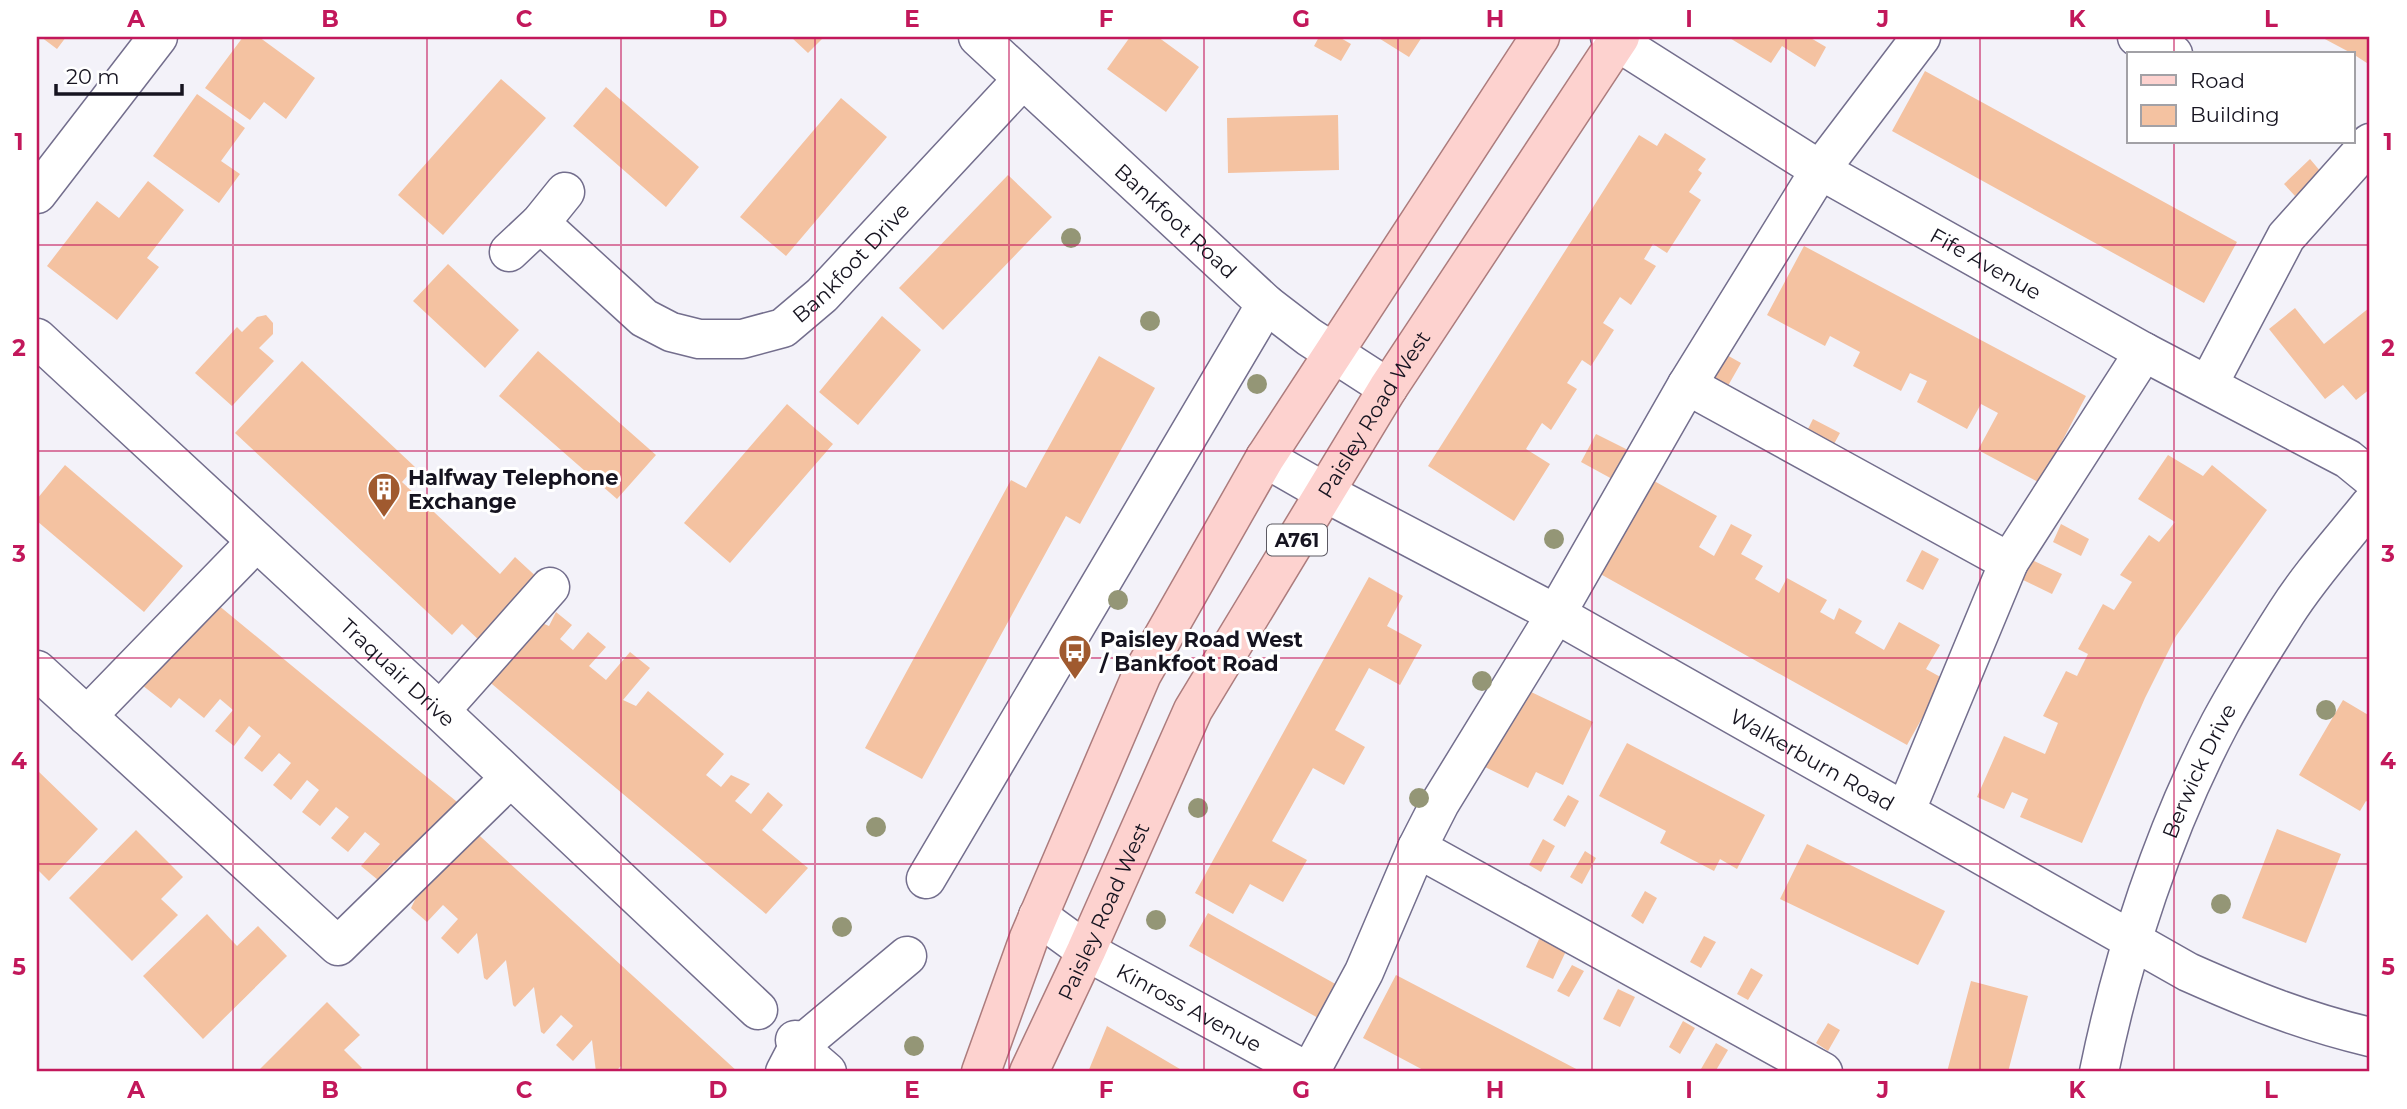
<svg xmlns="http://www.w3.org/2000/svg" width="2407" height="1109" font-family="Montserrat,sans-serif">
	<rect width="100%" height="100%" fill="#f3f2f9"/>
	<path fill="#f4c2a1" d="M41,37h25l-9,12z
		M243,37h16l56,41 -29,41 -22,-17 -14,18 -45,-32z
		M791,37h33l-16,16z
		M1130,37h28l41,30 -33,45 -59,-43z
		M1319,37h20l12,7 -10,17 -27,-15z
		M1377,37h45l-13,20z
		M1728,37h81l17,10 -11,20 -33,-21 -11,17z
		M2321,37h49v28l-17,-11z
		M1925,71l312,171 -33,61 -312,-172z
		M501,79l45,39 -103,117 -45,-40z
		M606,87l93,80 -33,40 -93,-81z
		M197,94l48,34 -24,33 19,13 -21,29 -66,-47z
		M841,98l46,39 -101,119 -46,-39z
		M1338,115l1,55 -111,3 -1,-55z
		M1665,133l41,26 -8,11 4,3 -13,19 12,8 -34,53 -14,-9 -9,15 12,7 -25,39 -11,-8 -17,26 11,7 -23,36 -9,-6 -15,23 10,6 -26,41 -9,-7 -16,26 24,15 -36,57 -86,-55 211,-331 18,11z
		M2310,159l11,13 -26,24 -11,-12z
		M1008,175l44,42 -109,113 -44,-42z
		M148,181l36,29 -37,48 12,9 -42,53 -70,-54 50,-65 22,17z
		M1804,246l282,150 -46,87 -62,-33 20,-37 -17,-9 -14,25 -50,-27 10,-21 -17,-8 -9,18 -48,-25 7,-14 -30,-16 -5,10 -58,-31z
		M448,264l71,66 -34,38 -72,-67z
		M2295,308l29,36 45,-36 1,1v80l-14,11 -13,-15 -18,14 -56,-70z
		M266,315l7,8v11l-14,14 15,13 -42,45 -37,-33 42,-46 5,5 15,-15z
		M882,316l39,34 -63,75 -39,-33z
		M1718,350l23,13 -20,35 -22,-12z
		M538,351l118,104 -39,44 -118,-103z
		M1099,356l56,32 -75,136 -14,-8 -144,263 -57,-31 146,-268 15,8z
		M302,361l113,106 -13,15 98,92 15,-17 26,24 -58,63 -21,-20 -10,11 -217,-202z
		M787,404l46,40 -103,119 -46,-40z
		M1813,419l27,14 -11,20 -26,-14z
		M1596,434l34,17 -16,29 -33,-18z
		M2168,455l35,21 9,-11 55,45 -91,126 -31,62 -63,145 -62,-26 8,-18 -16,-7 -8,17 -27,-12 27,-61 41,18 13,-31 -15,-7 23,-45 11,5 11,-22 -10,-5 25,-45 11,6 18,-28 -12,-7 29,-40 10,7 16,-20 -37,-23z
		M65,465l118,101 -39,46 -107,-91v-22z
		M1647,477l70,39 -18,31 15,9 17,-32 21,11 -11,19 22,12 -8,13 24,14 8,-15 40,22 -7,12 14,8 5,-12 23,13 -7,12 29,17 15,-28 41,23 -14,24 18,10 -37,66 -312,-174z
		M2061,524l28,15 -8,17 -28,-14z
		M1922,550l17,9 -16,31 -17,-9z
		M2030,559l32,15 -10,20 -31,-15z
		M1369,577l34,19 -16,30 35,19 -22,40 -31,-17 -34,62 30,17 -21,38 -31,-17 -41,73 35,19 -24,42 -33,-18 -17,30 -38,-21z
		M212,600l250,206 -54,66 -14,-12 -16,20 -17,-14 19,-22 -15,-12 -17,20 -17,-14 18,-21 -13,-10 -16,19 -18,-14 17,-22 -12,-10 -16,20 -18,-15 18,-22 -12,-10 -17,19 -18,-14 17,-22 -12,-10 -15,20 -19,-15 18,-21 -13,-11 -16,19 -25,-20 -8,10 -29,-23z
		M556,612l16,13 -12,14 13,11 15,-18 18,15 -17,19 17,14 24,-28 20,16 -27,32 13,6 12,-15 76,63 -18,21 15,12 10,-12 19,9 -15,17 16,13 17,-22 15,13 -21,25 46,38 -42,46 -280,-235 49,-59 14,6z
		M1523,688l70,34 -30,63 -27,-13 -8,16 -43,-21z
		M2343,700l27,16v87l-4,-2 -6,10 -61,-36z
		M1627,743l138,72 -28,54 -17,-10 -6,12 -54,-28 6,-12 -67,-35z
		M37,770l61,59 -49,52 -12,-12z
		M1568,795l11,6 -14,26 -12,-7z
		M469,826l269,246h-116l-1,-6 -6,6h-19l-4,-32 -19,21 -17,-16 17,-19 -12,-11 -17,19 -3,-2 -7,-45 -19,20 -2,-2 -7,-45 -19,20 -3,-2 -7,-45 -19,21 -17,-16 17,-19 -15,-14 -16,17 -16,-14 19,-39z
		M2277,829l64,25 -35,89 -64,-25z
		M136,830l47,47 -22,22 17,16 -46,46 -63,-63z
		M1543,839l12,7 -14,26 -12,-7z
		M1807,844l138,67 -27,54 -138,-66z
		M1585,851l11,7 -14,26 -12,-7z
		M1645,891l12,7 -14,26 -12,-8z
		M1208,913l131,73 -19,33 -131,-73z
		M207,914l30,32 21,-20 29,30 -84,83 -60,-63z
		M1704,936l12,6 -15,26 -11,-6z
		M1540,937l27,12 -14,30 -27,-12z
		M1572,965l12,6 -15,26 -12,-6z
		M1751,968l12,7 -15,25 -11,-6z
		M1396,975l186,97h-155l-64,-34z
		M1971,981l57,15 -20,76h-61z
		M1618,989l17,8 -15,30 -17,-8z
		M327,1002l33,33 -16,15 18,18 -5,4h-100z
		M1683,1021l12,7 -15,26 -11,-7z
		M1828,1023l12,7 -12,21 -12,-8z
		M1107,1026l78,46h-97z
		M1716,1043l12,7 -13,22h-8l-6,-3z"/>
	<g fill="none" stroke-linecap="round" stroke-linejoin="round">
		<defs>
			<g id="minor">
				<path id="s1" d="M978,37l288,267 43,33 79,51"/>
				<path id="s2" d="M1610,37l210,133 324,182 204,107 22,18"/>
				<path d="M2137,37l36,17"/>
				<path d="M37,194l121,-157"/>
				<path id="s3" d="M540,223l104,95 27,14 28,7h43l41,-11 39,-33 201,-216"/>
				<path d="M509,252l31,-29 25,-31"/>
				<path id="s4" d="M37,338l403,373 318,299"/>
				<path d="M1687,385l322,177"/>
				<path d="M2208,385l78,-148 84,-94"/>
				<path id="s5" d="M1265,458l61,35 230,121 632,358c63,28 115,49 182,65"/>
				<path d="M37,670l301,276 172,-168"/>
				<path d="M440,711l110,-124"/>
				<path d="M87,716l169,-174"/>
				<path d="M1906,810l103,-248 135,-210"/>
				<path d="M1417,848l406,224"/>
				<path d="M926,879l340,-575"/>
				<path id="s6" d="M1038,916l48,35 222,121"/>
				<path d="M795,1040l3,7 29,25"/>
				<path d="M785,1072l13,-25 109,-91"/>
				<path d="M1310,1072l54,-100 53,-124 23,-45 116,-189 131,-229 133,-215 101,-133"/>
				<path id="s7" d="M2099,1072c24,-117 65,-243 121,-349 20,-37 43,-74 66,-110 24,-38 56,-73 84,-108"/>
			</g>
			<g id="major">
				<path d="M981,1072l48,-134 113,-264 123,-216 275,-421"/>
				<path id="s8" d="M1029,1072l57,-121 107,-241 195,-322 232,-351"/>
			</g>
		</defs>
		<use href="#minor" stroke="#736e8d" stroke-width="41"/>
		<use href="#major" stroke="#ac7c7d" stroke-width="41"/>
		<use href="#minor" stroke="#fff" stroke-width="38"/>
		<use href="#major" stroke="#fdd2cf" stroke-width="38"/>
	</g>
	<g fill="#949676">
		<circle cx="1071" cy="238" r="10"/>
		<circle cx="1150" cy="321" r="10"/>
		<circle cx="1257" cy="384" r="10"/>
		<circle cx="1554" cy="539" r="10"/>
		<circle cx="1118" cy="600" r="10"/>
		<circle cx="1482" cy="681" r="10"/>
		<circle cx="2326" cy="710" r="10"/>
		<circle cx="1419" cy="798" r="10"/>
		<circle cx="1198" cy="808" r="10"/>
		<circle cx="876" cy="827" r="10"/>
		<circle cx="2221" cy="904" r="10"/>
		<circle cx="1156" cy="920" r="10"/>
		<circle cx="842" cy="927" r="10"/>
		<circle cx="914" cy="1046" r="10"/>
	</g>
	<path fill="none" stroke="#c2185b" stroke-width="2" stroke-opacity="0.55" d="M233,37v1035M427,37v1035M621,37v1035M815,37v1035M1009,37v1035M1204,37v1035M1398,37v1035M1592,37v1035M1786,37v1035M1980,37v1035M2174,37v17M2174,142v930M37,245h2333M37,451h2333M37,658h2333M37,864h2333"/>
	<defs>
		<symbol id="building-pin" viewBox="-11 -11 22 30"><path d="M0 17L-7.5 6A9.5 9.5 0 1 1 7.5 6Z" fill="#a05a2f" stroke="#fff"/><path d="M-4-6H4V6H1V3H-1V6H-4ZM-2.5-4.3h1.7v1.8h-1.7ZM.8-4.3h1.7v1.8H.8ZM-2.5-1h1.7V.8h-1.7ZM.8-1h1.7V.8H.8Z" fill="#fff"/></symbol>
		<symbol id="bus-pin" viewBox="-11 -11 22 30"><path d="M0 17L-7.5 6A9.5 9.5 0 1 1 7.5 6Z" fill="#a05a2f" stroke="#fff"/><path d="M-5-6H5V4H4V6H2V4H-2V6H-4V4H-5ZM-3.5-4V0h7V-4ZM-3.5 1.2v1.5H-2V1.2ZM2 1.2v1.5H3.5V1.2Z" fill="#fff"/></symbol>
	</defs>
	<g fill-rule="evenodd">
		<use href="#building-pin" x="365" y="470" width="38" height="52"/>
		<use href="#bus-pin" x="1056" y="632" width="38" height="52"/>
	</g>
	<g text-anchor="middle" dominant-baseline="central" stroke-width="6" stroke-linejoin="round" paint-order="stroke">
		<rect fill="#fff" stroke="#5c5a63" stroke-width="2" x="1267" y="524.5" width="60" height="31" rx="5"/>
		<g font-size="19" font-weight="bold" fill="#161420">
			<text x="1297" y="540">A761</text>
		</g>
		<g font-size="21" fill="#161420" stroke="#fff">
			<text stroke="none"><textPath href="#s1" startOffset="270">Bankfoot Road</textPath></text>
			<text stroke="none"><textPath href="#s3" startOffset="380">Bankfoot Drive</textPath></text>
			<text stroke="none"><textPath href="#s2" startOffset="439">Fife Avenue</textPath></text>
			<text stroke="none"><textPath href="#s8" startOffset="744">Paisley Road West</textPath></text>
			<text stroke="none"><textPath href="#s4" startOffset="492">Traquair Drive</textPath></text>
			<text stroke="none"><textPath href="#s5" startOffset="625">Walkerburn Road</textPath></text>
			<text stroke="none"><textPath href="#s7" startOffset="318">Berwick Drive</textPath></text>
			<text stroke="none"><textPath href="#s8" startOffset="177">Paisley Road West</textPath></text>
			<text stroke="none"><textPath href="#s6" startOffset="177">Kinross Avenue</textPath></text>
		</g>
		<g font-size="21" font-weight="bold" fill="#161420" stroke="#fff" text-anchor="start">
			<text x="408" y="477">Halfway Telephone<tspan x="408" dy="24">Exchange</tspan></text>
			<text x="1100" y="639">Paisley Road West<tspan x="1100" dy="24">/ Bankfoot Road</tspan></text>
		</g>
	</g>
	<rect width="2407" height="1109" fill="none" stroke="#ffffff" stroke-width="77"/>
	<rect x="2127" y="52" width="228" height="91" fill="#ffffff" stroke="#a2a1a6" stroke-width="2"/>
	<rect x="2141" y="75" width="35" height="10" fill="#fdd2cf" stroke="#a2a1a6" stroke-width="2"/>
	<text x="2190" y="88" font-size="21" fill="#161420">Road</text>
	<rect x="2141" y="105" width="35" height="21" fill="#f4c2a1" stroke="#a2a1a6" stroke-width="2"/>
	<text x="2190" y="122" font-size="21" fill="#161420">Building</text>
	<path d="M56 84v10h126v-10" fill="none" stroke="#161420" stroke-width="3.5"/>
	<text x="66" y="84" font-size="21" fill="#161420" stroke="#ffffff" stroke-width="5" paint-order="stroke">20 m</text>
	<rect x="38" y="38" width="2330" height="1032" fill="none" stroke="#c2185b" stroke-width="2.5"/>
	<g font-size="23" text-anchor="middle" font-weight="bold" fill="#c2185b">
		<text x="136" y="27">A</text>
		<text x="330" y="27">B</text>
		<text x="524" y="27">C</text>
		<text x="718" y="27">D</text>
		<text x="912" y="27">E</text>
		<text x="1106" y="27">F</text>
		<text x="1301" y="27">G</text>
		<text x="1495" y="27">H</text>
		<text x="1689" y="27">I</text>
		<text x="1883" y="27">J</text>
		<text x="2077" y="27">K</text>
		<text x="2271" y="27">L</text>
		<text x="19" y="150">1</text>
		<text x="2388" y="150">1</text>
		<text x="19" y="356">2</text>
		<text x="2388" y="356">2</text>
		<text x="19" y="562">3</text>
		<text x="2388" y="562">3</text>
		<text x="19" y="769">4</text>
		<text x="2388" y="769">4</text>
		<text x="19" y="975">5</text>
		<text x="2388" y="975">5</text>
		<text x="136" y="1098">A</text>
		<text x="330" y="1098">B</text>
		<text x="524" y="1098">C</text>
		<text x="718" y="1098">D</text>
		<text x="912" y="1098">E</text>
		<text x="1106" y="1098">F</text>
		<text x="1301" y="1098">G</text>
		<text x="1495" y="1098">H</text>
		<text x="1689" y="1098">I</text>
		<text x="1883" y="1098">J</text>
		<text x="2077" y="1098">K</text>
		<text x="2271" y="1098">L</text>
	</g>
</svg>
